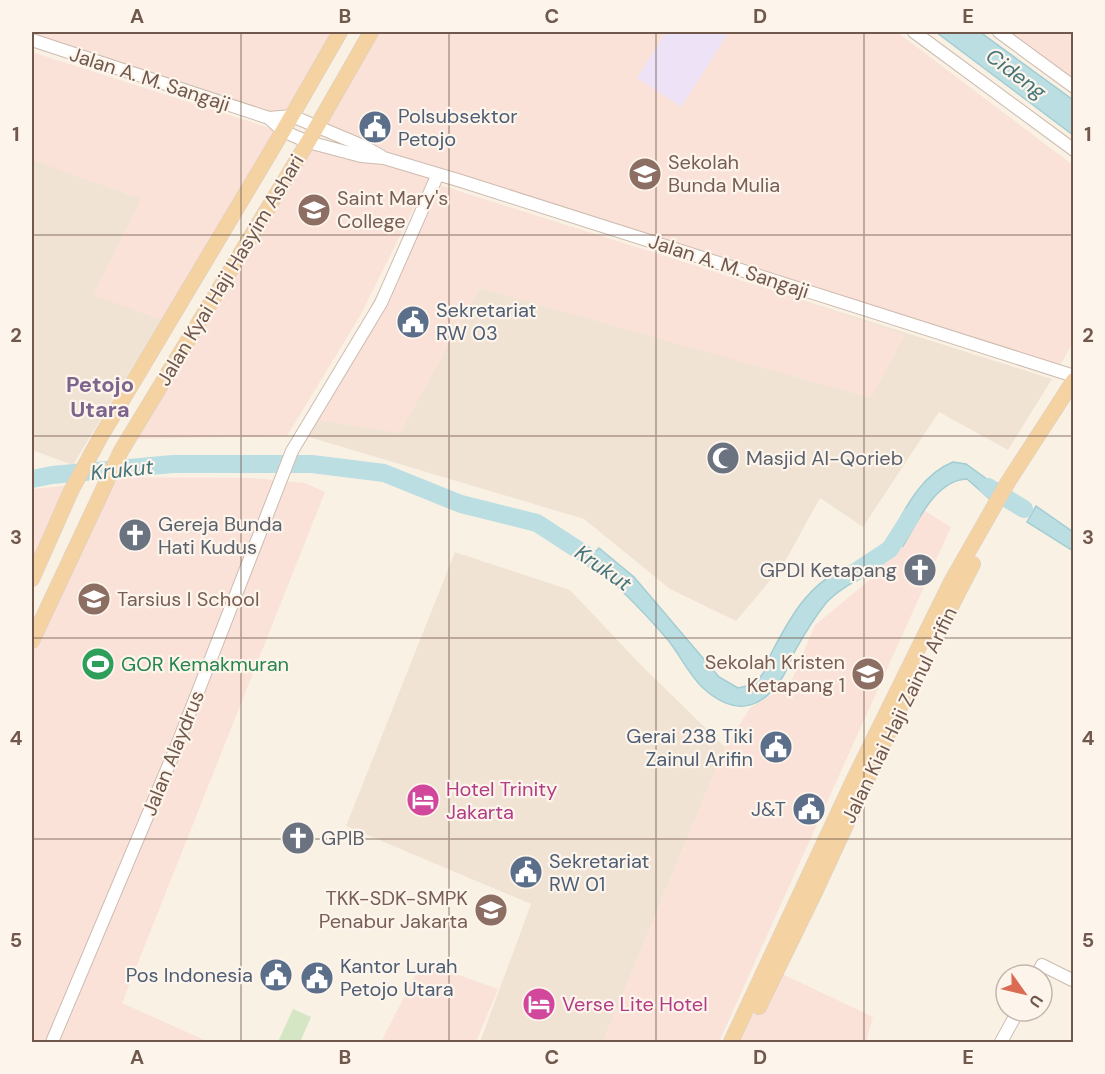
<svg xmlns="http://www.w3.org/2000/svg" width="1105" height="1074" font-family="'DM Sans',sans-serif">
	<rect width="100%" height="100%" fill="#faf1e5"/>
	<path fill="#f1e3d4" d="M32,52l240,85 -199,328 -41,-15z
		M436,184l616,195 -44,71 -69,-38 -76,115 -43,-29 -37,67 -47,56 -66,-32 -86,-70 -282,-84z
		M455,552l115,38 70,74 85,83 -122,295h-123l51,-138 -185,-78z"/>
	<path fill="#fae2d9" d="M32,32h299l-50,86 -249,-79z
		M367,32h530l176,133v178l-14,24 -374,-115 -375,-119z
		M1005,32h68v52z
		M32,52l244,78 -113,190 -70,-25 48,-96 -109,-39z
		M312,144l117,34 -69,138 -73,120 -156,3z
		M436,184l267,84 202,67 -34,63 -391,-110 -80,145 -89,-14z
		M104,477l149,1 52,5 20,9 -203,511 87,39h-177v-405z
		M73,485l-41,92v-88z
		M917,506l34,21 -232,515h-116l122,-295 25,-39 40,-24 25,-59 58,-48z
		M422,962l76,27 -22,53h-95z
		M774,970l99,47 -7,25h-126z"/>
	<path fill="#eee2f6" d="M666,32h63l-48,75 -44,-29z"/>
	<path fill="#d4e6c4" d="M293,1009l18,8 -11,25h-22z"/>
	<path fill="#bbdee2" stroke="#a2cdd3" stroke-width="1.5" d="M936,32h44l93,68v35z
		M953,462l13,2 33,24 -7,13 -25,-22c-32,1 -50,44 -64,67l-8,-18c13,-26 30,-55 58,-66z
		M1036,506l37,26v19l-46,-29z
		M599,548l35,29 85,100 19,11 17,-4 9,-12 2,-9c19,-35 37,-76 76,-93 12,-6 17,-3 30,-13l7,11c-17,10 -40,20 -53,35 -12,15 -21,30 -30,46 -5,9 -8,20 -14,29 -22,34 -49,37 -79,10 -14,-13 -23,-33 -35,-48 -25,-29 -51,-56 -81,-79z"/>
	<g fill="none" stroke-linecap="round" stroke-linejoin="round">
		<path stroke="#bbdee2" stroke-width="18" d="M32,479l20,-4 121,-11h139l72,9 77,31 76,19 72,47
			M988,487l36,22
			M854,573l36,-24 21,-33"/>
		<defs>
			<path id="minor" d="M914,32l160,118
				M999,32l75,55
				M32,40l237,78 14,13 25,11 53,14 23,2 77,23 613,195
				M269,118l23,-2 71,30 18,10
				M1037,975l5,-10 32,16
				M52,1042l124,-294 116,-297 89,-148 57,-129
				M1001,1042l17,-31"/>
			<path id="major" d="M32,579l39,-88 30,-55 182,-305 57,-99
				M944,620l29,-56
				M32,641l89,-190 187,-309 63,-110
				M759,1007l57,-117 90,-195
				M731,1042l122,-261 98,-199 57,-100 66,-102"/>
		</defs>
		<use href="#minor" stroke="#cdbbaf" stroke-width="14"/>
		<use href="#major" stroke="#d7d0cd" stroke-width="16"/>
		<use href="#minor" stroke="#fff" stroke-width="12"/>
		<use href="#major" stroke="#f4d2a2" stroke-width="15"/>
	</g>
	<path fill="none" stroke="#71584c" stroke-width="1.5" stroke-opacity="0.55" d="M241,32v1010M449,32v1010M656,32v1010M864,32v1010M32,235h1042M32,436h1042M32,638h1042M32,839h1042"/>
	<defs>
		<symbol id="civic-disc" viewBox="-11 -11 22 22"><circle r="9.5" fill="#5c6f8a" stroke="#fdf5eb"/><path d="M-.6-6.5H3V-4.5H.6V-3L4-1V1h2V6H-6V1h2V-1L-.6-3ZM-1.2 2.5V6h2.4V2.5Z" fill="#fff"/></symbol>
		<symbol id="school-disc" viewBox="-11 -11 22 22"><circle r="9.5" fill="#8d6e63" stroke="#fdf5eb"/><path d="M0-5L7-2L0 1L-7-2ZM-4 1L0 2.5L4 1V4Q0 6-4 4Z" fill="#fff"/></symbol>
		<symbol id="university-disc" viewBox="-11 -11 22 22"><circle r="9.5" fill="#8d6e63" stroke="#fdf5eb"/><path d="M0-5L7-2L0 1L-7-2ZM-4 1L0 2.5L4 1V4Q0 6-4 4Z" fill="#fff"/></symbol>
		<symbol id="mosque-disc" viewBox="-11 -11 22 22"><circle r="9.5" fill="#6b7280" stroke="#fdf5eb"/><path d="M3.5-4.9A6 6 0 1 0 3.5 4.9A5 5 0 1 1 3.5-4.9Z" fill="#fff"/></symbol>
		<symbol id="church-disc" viewBox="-11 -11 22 22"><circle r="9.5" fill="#6b7280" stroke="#fdf5eb"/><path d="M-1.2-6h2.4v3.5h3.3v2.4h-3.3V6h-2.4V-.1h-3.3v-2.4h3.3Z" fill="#fff"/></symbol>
		<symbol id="stadium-disc" viewBox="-11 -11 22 22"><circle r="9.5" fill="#2e9e5b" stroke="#fdf5eb"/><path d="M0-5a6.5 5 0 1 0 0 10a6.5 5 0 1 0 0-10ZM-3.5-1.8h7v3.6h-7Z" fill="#fff"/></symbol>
		<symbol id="hotel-disc" viewBox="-11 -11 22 22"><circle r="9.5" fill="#d1479c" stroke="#fdf5eb"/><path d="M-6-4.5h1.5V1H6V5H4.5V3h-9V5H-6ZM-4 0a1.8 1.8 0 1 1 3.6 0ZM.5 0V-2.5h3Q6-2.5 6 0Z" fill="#fff"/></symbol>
	</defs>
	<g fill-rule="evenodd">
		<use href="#civic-disc" x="356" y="108" width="38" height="38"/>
		<use href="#school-disc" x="626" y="155" width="38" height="38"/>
		<use href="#university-disc" x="295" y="191" width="38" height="38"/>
		<use href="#civic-disc" x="394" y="303" width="38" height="38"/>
		<use href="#mosque-disc" x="704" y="439" width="38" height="38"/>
		<use href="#church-disc" x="116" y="516" width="38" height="38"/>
		<use href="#church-disc" x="901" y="551" width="38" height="38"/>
		<use href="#school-disc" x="75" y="580" width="38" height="38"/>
		<use href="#stadium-disc" x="79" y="645" width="38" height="38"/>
		<use href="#school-disc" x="849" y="655" width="38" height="38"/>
		<use href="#civic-disc" x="757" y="728" width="38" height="38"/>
		<use href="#hotel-disc" x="404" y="781" width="38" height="38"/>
		<use href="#civic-disc" x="790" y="790" width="38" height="38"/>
		<use href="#church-disc" x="279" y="819" width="38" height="38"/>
		<use href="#civic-disc" x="507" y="853" width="38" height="38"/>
		<use href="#school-disc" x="472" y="891" width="38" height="38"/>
		<use href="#civic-disc" x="257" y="956" width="38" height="38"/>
		<use href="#civic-disc" x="298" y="959" width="38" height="38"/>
		<use href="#hotel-disc" x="520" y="985" width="38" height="38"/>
	</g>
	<g text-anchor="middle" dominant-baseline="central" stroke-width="4.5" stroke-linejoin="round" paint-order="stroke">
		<g font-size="20" fill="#71584c" stroke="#fdf5eb">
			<text transform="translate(150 79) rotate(18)">Jalan A. M. Sangaji</text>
			<text transform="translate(729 266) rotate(18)">Jalan A. M. Sangaji</text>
			<text transform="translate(230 270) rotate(-59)">Jalan Kyai Haji Hasyim Ashari</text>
			<text transform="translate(899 715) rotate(-64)">Jalan Kiai Haji Zainul Arifin</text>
			<text transform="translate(173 753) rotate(-68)">Jalan Alaydrus</text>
		</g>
		<g font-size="20" fill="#4e5e75" stroke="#fdf5eb" text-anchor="start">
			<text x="398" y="116">Polsubsektor<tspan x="398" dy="23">Petojo</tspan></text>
			<text x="436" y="310">Sekretariat<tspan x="436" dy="23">RW 03</tspan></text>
			<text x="753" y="736" text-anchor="end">Gerai 238 Tiki<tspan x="753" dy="23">Zainul Arifin</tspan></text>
			<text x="786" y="809" text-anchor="end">J&amp;T</text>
			<text x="549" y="861">Sekretariat<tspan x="549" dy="23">RW 01</tspan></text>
			<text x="340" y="966">Kantor Lurah<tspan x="340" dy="23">Petojo Utara</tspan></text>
			<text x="253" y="975" text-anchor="end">Pos Indonesia</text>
		</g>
		<g font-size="20" fill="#785e54" stroke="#fdf5eb" text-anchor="start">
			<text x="668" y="162">Sekolah<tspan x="668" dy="23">Bunda Mulia</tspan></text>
			<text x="337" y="198">Saint Mary's<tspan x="337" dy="23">College</tspan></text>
			<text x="117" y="599">Tarsius I School</text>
			<text x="845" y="662" text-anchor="end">Sekolah Kristen<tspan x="845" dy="23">Ketapang 1</tspan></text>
			<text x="468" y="898" text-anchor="end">TKK-SDK-SMPK<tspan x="468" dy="23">Penabur Jakarta</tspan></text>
		</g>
		<g font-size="20" fill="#5b616d" stroke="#fdf5eb" text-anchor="start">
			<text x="746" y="458">Masjid Al-Qorieb</text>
			<text x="158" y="524">Gereja Bunda<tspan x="158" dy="23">Hati Kudus</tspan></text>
			<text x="897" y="570" text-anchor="end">GPDI Ketapang</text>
			<text x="321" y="838">GPIB</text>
		</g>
		<g font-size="20" fill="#27864d" stroke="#fdf5eb" text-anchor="start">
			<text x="121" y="664">GOR Kemakmuran</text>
		</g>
		<g font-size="20" fill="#b23c85" stroke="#fdf5eb" text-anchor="start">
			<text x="446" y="789">Hotel Trinity<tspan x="446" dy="23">Jakarta</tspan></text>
			<text x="562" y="1004">Verse Lite Hotel</text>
		</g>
		<g font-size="21" font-style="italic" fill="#45757b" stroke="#fdf5eb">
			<text transform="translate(1016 74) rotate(37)">Cideng</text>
			<text transform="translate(122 470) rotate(-6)">Krukut</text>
			<text transform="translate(603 568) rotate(35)">Krukut</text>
		</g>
		<g font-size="22" font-weight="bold" fill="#7d648d" stroke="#fdf5eb">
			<text x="100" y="384">Petojo<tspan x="100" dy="25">Utara</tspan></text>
		</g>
	</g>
	<rect width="1105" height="1074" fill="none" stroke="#fdf5eb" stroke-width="66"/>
	<g transform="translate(1024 993) rotate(124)"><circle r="28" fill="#fdf5eb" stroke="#c5b6ab" stroke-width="1.5"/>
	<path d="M0-4.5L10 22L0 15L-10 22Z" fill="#da6c54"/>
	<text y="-9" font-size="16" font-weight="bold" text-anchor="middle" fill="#71584c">U</text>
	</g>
	<rect x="33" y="33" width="1039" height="1008" fill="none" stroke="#71584c" stroke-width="2"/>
	<g font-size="20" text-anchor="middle" font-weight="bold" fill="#71584c">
		<text x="137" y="23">A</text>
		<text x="345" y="23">B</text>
		<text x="552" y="23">C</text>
		<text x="760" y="23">D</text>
		<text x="968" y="23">E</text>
		<text x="16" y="141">1</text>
		<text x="1088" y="141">1</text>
		<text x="16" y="342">2</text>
		<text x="1088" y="342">2</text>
		<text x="16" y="544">3</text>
		<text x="1088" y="544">3</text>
		<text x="16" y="745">4</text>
		<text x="1088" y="745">4</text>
		<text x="16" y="947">5</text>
		<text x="1088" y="947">5</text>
		<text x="137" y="1064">A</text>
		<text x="345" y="1064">B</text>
		<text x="552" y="1064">C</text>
		<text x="760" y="1064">D</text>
		<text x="968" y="1064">E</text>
	</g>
</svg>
